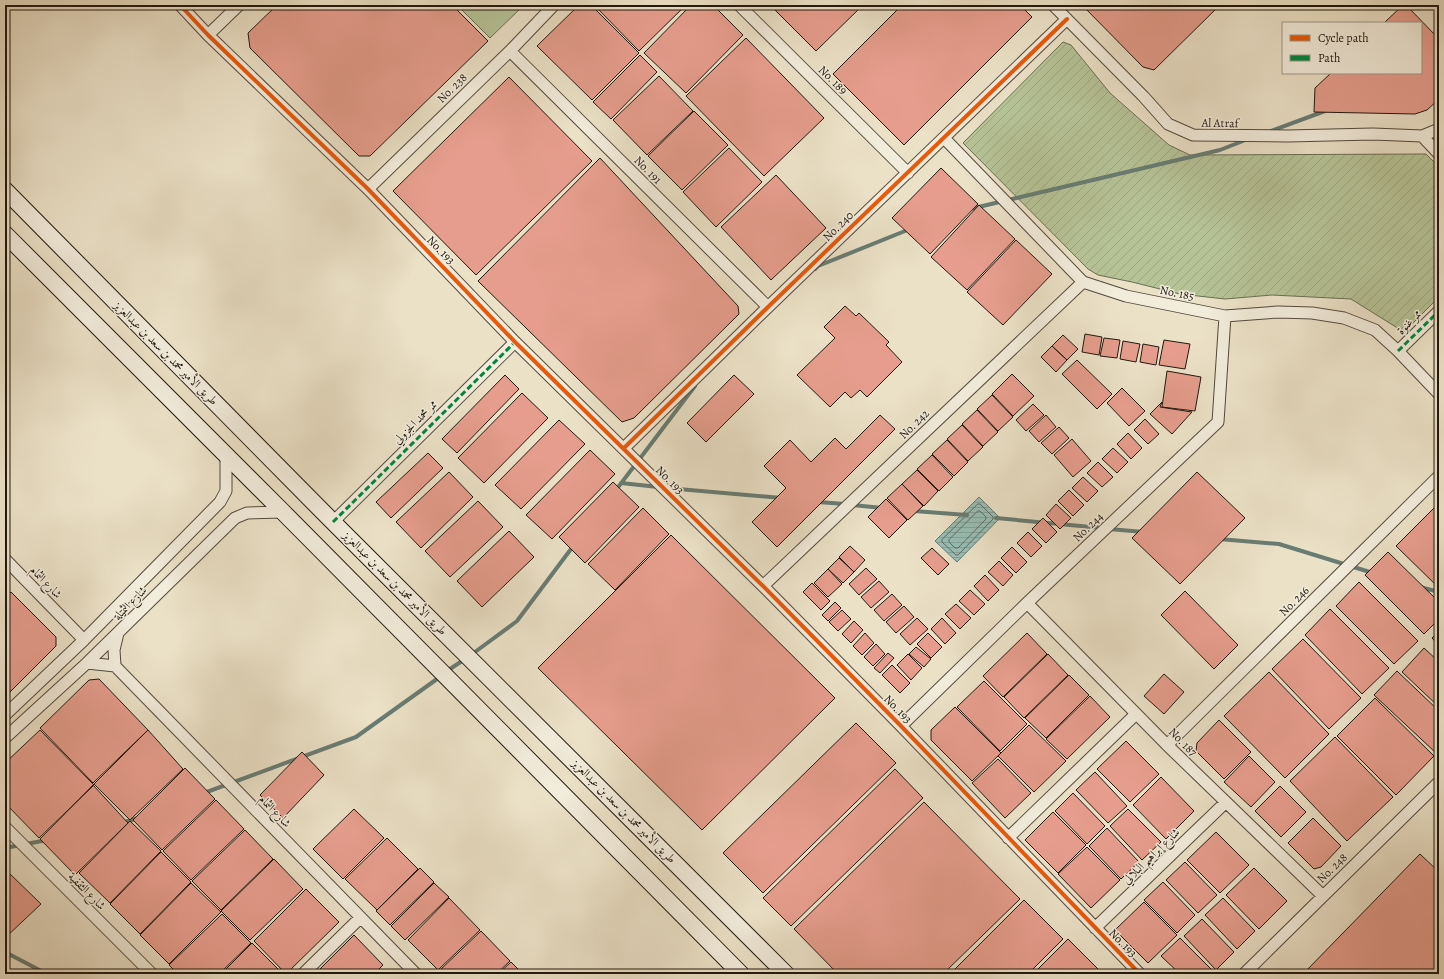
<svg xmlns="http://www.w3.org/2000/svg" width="1444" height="979" font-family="Alegreya,Amiri,serif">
	<defs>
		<pattern id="garden-furrows" width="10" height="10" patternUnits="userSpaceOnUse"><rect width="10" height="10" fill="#b6c397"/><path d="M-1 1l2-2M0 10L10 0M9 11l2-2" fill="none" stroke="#9ca781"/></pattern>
		<pattern id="water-rules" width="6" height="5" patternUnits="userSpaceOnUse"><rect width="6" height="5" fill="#98beb6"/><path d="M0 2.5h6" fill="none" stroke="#83a39b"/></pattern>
	</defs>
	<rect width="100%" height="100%" fill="#ebe1c7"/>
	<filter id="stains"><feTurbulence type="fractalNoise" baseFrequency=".005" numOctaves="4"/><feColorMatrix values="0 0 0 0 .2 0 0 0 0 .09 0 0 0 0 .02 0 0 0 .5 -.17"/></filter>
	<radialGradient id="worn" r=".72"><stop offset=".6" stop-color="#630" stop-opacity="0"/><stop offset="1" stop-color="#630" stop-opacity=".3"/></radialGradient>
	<path fill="url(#garden-furrows)" stroke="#6b6e53" d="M1063,42l8,3 39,48 59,52 21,10 236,-1 13,13v130l-35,35 -53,-33 -79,-4 -47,4 -45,-5 -48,-12 -34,-7 -10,-6 -125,-126z"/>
	<path fill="#b6c397" stroke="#6b6e53" d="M457,5h67l-34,33z"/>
	<path fill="url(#water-rules)" stroke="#687c73" d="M979,497l21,21 -43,44 -22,-21z"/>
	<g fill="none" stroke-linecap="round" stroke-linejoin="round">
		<path stroke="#5c6b62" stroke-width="1" d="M978,504h2l13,13v2l-35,36h-2l-14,-13v-2z
			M978,511h2l6,6v2l-28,29h-3l-6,-6v-2z"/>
		<path stroke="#687c73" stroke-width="4" d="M1268,132l57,-21
			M970,209l250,-59 28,-11
			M815,269l3,-3 92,-37
			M621,483l37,4
			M667,488l115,10
			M616,490l79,-104
			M818,502l27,2
			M852,505l31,3
			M914,511l53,4
			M996,518l106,10
			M1109,529l35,3
			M1219,539l60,5 94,29
			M1420,587l19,5
			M475,652l42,-31 57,-76
			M450,669l12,-8
			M204,793l152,-56 81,-58
			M122,823l16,-5
			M5,848l42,-8
			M5,952l42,22"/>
	</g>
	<path fill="#e69d8d" stroke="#20180f" d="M277,5h175l36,36 -118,115h-11l-109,-108 -2,-15z
		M579,5h12l48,48 -47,47 -55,-54z
		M594,5h92l-47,46z
		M691,5h22l30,30 -57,58 -42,-40z
		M770,5h93l-47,46z
		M902,5h118l12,12 -128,128 -71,-71z
		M1082,5h138l-66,65 -11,-3z
		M1403,5h3l33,34v60l-12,11 -12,4 -101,-2 1,-24 16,-15h90v-50h-37z
		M746,38l78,80 -60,58 -78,-80z
		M640,55l17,17 -46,47 -18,-17z
		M659,76l34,35 -46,44 -34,-35z
		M509,77l83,84 -116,114 -83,-84z
		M694,111l34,34 -46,45 -34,-34z
		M729,148l33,34 -46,45 -33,-35z
		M600,158l138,148 1,8 -105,104 -12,4 -144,-141z
		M941,168l37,36 -48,50 -38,-36z
		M776,175l50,53 -55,52 -50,-53z
		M979,205l36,34 -48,51 -36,-33z
		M1016,240l36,34 -49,51 -36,-33z
		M845,306l11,10 3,-3 30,29 -3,3 16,17 -35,35 -7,-7 -9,8 -6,-6 -15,15 -33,-32 38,-37 -11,-11z
		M1085,334l17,3 -3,18 -17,-3z
		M1063,335l15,14 -11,11 -15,-14z
		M1104,338l16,2 -3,18 -17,-2z
		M1164,340l26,4 -5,25 -26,-4z
		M1123,341l17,3 -4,18 -16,-3z
		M1143,344l16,3 -3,18 -16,-3z
		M1052,346l15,14 -11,12 -15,-15z
		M1077,360l35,34 -15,15 -35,-35z
		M1167,371l34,6 -6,34 -33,-4z
		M1012,374l22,22 -21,20 -21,-22z
		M505,375l14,14 -62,64 -15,-14z
		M734,375l20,19 -48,48 -19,-19z
		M1122,388l23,23 -16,15 -22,-23z
		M522,393l26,25 -64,65 -26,-25z
		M992,395l21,22 -15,14 -21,-22z
		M1162,402l-2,5 32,5 -20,22 -22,-20z
		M1033,404l11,11 -18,16 -10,-11z
		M977,410l21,22 -15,14 -21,-22z
		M880,415l15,14 -118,118 -25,-25 34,-34 -22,-22 26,-26 21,22 24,-24 11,11z
		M1046,415l10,12 -17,15 -10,-11z
		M1145,419l14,15 -11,10 -14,-14z
		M559,420l26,24 -64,65 -26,-24z
		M962,425l21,22 -15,14 -21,-22z
		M1059,427l10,11 -17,16 -11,-11z
		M1128,433l14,15 -11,11 -14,-15z
		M1072,439l19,22 -18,16 -19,-22z
		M947,440l21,22 -14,14 -22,-22z
		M1113,448l15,14 -11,11 -15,-14z
		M590,450l25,24 -63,65 -26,-24z
		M428,453l15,15 -52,50 -15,-16z
		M932,455l21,22 -14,14 -22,-22z
		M1098,462l15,15 -11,10 -15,-14z
		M917,470l21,21 -14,15 -22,-22z
		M449,472l24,25 -52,51 -25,-26z
		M1197,472l48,46 -65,66 -48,-46z
		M1083,477l15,14 -11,11 -15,-14z
		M613,482l26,25 -54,56 -26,-26z
		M902,484l21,22 -15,14 -21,-22z
		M1069,490l15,15 -11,11 -15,-15z
		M886,499l21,21 -18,18 -21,-21z
		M478,501l25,26 -53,50 -25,-26z
		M1439,503v85l-43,-42z
		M1056,504l15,14 -11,11 -14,-14z
		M643,508l26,26 -54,56 -27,-26z
		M1043,518l14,14 -11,11 -14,-14z
		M509,531l25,26 -52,50 -25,-26z
		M1028,532l14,14 -11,11 -14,-14z
		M671,535l164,163 -133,132 -164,-162z
		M850,546l15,14 -11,12 -15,-15z
		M1012,547l15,15 -11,11 -15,-15z
		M932,548l17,16 -11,11 -17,-17z
		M1388,552l51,50v17l-15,15 -59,-59z
		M839,558l15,14 -11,11 -15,-14z
		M999,561l14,14 -10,11 -15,-14z
		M866,568l11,11 -18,16 -10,-11z
		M828,569l14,15 -14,13 -14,-14z
		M985,575l14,15 -11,11 -14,-15z
		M879,581l10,11 -18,16 -10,-11z
		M1359,582l59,59 -24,23 -58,-58z
		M812,583l18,18 -9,9 -18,-18z
		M970,590l15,14 -11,11 -15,-14z
		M1185,591l53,54 -24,24 -53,-54z
		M11,592l45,45v9l-49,49 -2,-2v-95z
		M892,594l10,11 -18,16 -10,-11z
		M835,602l6,6 -13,13 -6,-6z
		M956,604l15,14 -11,11 -15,-15z
		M904,606l10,11 -18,16 -10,-11z
		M1330,609l59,59 -27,26 -57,-59z
		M842,610l9,9 -13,12 -9,-9z
		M917,618l11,11 -18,16 -10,-11z
		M942,618l14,15 -11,11 -14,-15z
		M854,621l9,9 -12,13 -9,-9z
		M1439,631v15l-7,-8z
		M865,633l9,10 -12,12 -9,-9z
		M928,633l14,14 -11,11 -14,-14z
		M1027,633l20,21 -44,43 -20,-21z
		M1303,639l58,59 -32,31 -57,-60z
		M876,644l9,10 -12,12 -9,-9z
		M916,647l15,12 -7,8 -15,-13z
		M1424,648l15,14v45l-37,-35z
		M888,653l6,5 -14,15 -6,-5z
		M908,654l14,14 -11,12 -14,-15z
		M1048,654l20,21 -44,43 -20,-21z
		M892,665l18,18 -10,10 -18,-18z
		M1397,671l42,40v39l-3,3 -62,-58z
		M1269,672l60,62 -44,44 -61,-62z
		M1164,674l20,18 -20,22 -20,-18z
		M1069,675l20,20 -43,43 -21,-20z
		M99,679l49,51 -55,53 -53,-55 49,-48z
		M984,681l43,43 -27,27 -43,-44z
		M1090,696l20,21 -43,42 -21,-20z
		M1375,698l59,58 -38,39 -59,-59z
		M955,707l46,46 -29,28 -41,-41v-10z
		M1219,720l32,32 -27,27 -28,-28 1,-8z
		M856,723l40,40 -133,130 -40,-40z
		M1029,725l37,36 -32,31 -36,-36z
		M40,730l54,55 -55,53 -34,-35v-40z
		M148,730l35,39 -53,51 -36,-36z
		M1335,737l58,60 -46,44 -57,-60z
		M1126,741l33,33 -29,28 -33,-33z
		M302,752l22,23 -41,43 -23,-23z
		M1249,756l26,26 -24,25 -27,-25z
		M998,759l33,34 -26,25 -33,-35z
		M185,768l30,31 -53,51 -29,-30z
		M895,769l28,29 -132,128 -28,-28z
		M1095,772l32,34 -19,17 -32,-33z
		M1161,777l33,34 -28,28 -33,-34z
		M93,785l35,38 -53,52 -35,-36z
		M1280,786l26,26 -25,25 -26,-26z
		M1073,793l32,33 -18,18 -32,-33z
		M216,800l28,29 -53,51 -28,-29z
		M924,802l96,97 -77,75h-105l-44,-45z
		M354,809l30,29 -41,41 -30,-30z
		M1128,809l33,33 -19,18 -32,-34z
		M1053,812l33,33 -28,28 -33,-33z
		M1313,818l28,28 -20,21 -7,2 -26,-26z
		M130,821l31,30 -51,52 -31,-30z
		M1107,828l32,34 -18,17 -32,-33z
		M245,830l28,29 -52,51 -29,-29z
		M1216,832l33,33 -29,28 -33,-33z
		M387,838l31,31 -41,41 -32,-31z
		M1087,847l33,33 -29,28 -33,-34z
		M161,852l30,30 -51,52 -30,-30z
		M1420,854l19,18v93l-9,9h-127z
		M274,859l29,30 -53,51 -29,-29z
		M1185,862l32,33 -19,18 -32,-33z
		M420,868l14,14 -44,43 -14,-14z
		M1254,868l33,33 -28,28 -33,-34z
		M7,871l34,33 -36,34v-65z
		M1163,882l32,33 -18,18 -33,-33z
		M191,883l30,29 -52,52 -29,-29z
		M434,883l15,14 -44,43 -14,-14z
		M306,889l33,33 -53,52 -32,-33z
		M449,898l31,32 -42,40 -30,-30z
		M1223,898l32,33 -18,18 -32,-34z
		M1024,900l39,39 -35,35h-78z
		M1144,902l33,33 -29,28 -33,-33z
		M222,914l29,29 -32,31h-41l-9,-9z
		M1202,919l32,33 -18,18 -32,-34z
		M481,931l29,30 -14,13h-55l-2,-3z
		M354,935l29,30 -9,9h-59z
		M1180,938l34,34 -1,2h-33l-19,-18z
		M1068,939l35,35h-70z
		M252,943l31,31h-62z
		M511,962l12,12h-25z"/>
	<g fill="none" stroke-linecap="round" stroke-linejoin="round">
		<defs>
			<path id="street" d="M180,5l28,30 160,154 147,153 248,244 138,140 239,248
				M739,5l169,168
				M1053,5l91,92 24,27 25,11 95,1 85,-2 49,2 17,-7
				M208,35l31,-30
				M510,51l258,256
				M1422,136l17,18
				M944,138l139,144 43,14 99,20 53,-4 34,1 32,5 31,12 23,21 41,43
				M368,189l142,-138 44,-46
				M1398,351l41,-40
				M624,448l144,-141 299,-288
				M333,522l182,-180
				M5,559l79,81
				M763,586l320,-304
				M1027,603l140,142 156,151
				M118,633l-4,17 1,16 301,308
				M87,663l28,3
				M5,715l79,-75 136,-138 6,-11v-36
				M901,726l126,-123 191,-181 7,-106
				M5,738l82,-75 148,-145 12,-5 36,-1
				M1167,745l272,-269
				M5,827l147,147
				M1008,838l128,-124
				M1095,928l131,-126
				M303,974l57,-56
				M1244,974l195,-192"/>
			<path id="secondary" d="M5,190l328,332 453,452
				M5,234l278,278 458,462"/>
		</defs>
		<use href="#street" stroke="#534a3d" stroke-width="13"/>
		<use href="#secondary" stroke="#20180f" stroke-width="18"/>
		<use href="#street" stroke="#f2ecdb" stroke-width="11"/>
		<use href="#secondary" stroke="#f2ecdb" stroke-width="16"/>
		<path stroke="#00873e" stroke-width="3" stroke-dasharray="6 3" stroke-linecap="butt" d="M1398,351l41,-40
			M333,522l182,-180"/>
		<defs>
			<path id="cycleway" d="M180,5l28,30 160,154 147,153 248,244 138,140 239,248
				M624,448l144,-141 299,-288"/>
		</defs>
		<use href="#cycleway" stroke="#f2ecdb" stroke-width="6"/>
		<use href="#cycleway" stroke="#e8590c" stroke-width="4"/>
	</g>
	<g text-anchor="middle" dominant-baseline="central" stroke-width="3" stroke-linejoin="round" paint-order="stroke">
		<g font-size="12" fill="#20180f" stroke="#f2ecdb">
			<text transform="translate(833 80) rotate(45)">No. 189</text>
			<text transform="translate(452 88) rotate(-44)">No. 238</text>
			<text transform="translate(1220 123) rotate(1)">Al Atraf</text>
			<text transform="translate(648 170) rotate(45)">No. 191</text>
			<text transform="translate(838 226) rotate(-44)">No. 240</text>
			<text transform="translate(441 250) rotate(46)">No. 193</text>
			<text transform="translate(1177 293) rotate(11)">No. 185</text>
			<text transform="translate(1409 322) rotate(-45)">ممر غنوة</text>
			<text transform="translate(166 353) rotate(45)">طريق الأمير محمد بن سعد بن عبدالعزيز</text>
			<text transform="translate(415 422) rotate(-45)">ممر محمد الجزولي</text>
			<text transform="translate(914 424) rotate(-44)">No. 242</text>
			<text transform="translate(670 480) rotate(45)">No. 193</text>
			<text transform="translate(1088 527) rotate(-43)">No. 244</text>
			<text transform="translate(46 582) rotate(46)">شارع الثمام</text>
			<text transform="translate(395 583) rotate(45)">طريق الأمير محمد بن سعد بن عبدالعزيز</text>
			<text transform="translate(1294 601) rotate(-45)">No. 246</text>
			<text transform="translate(130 603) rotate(-45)">شارع الثميلة</text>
			<text transform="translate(898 709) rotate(46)">No. 193</text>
			<text transform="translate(1183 742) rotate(45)">No. 187</text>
			<text transform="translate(275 811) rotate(46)">شارع الثمام</text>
			<text transform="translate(624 811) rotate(45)">طريق الأمير محمد بن سعد بن عبدالعزيز</text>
			<text transform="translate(1151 856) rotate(-44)">شارع إبراهيم البلالي</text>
			<text transform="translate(1332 868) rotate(-44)">No. 248</text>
			<text transform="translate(87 891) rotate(45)">شارع الثقفية</text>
			<text transform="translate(1123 943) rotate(46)">No. 193</text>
		</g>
	</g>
	<rect width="1444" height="979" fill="none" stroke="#ebe1c7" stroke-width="20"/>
	<rect x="6" y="6" width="1432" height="967" fill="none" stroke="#20180f" stroke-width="2"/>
	<rect x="10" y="10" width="1424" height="959" fill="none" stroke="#20180f"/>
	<rect x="1282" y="22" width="140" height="52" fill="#f2ecdb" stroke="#9e9789"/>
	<rect x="1290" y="35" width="20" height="6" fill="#e8590c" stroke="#9e9789"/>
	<text x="1318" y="42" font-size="12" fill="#20180f">Cycle path</text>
	<rect x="1290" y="55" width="20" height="6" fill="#00873e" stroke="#9e9789"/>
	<text x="1318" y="62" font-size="12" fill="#20180f">Path</text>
	<rect width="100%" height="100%" filter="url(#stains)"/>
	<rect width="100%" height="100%" fill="url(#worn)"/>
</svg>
